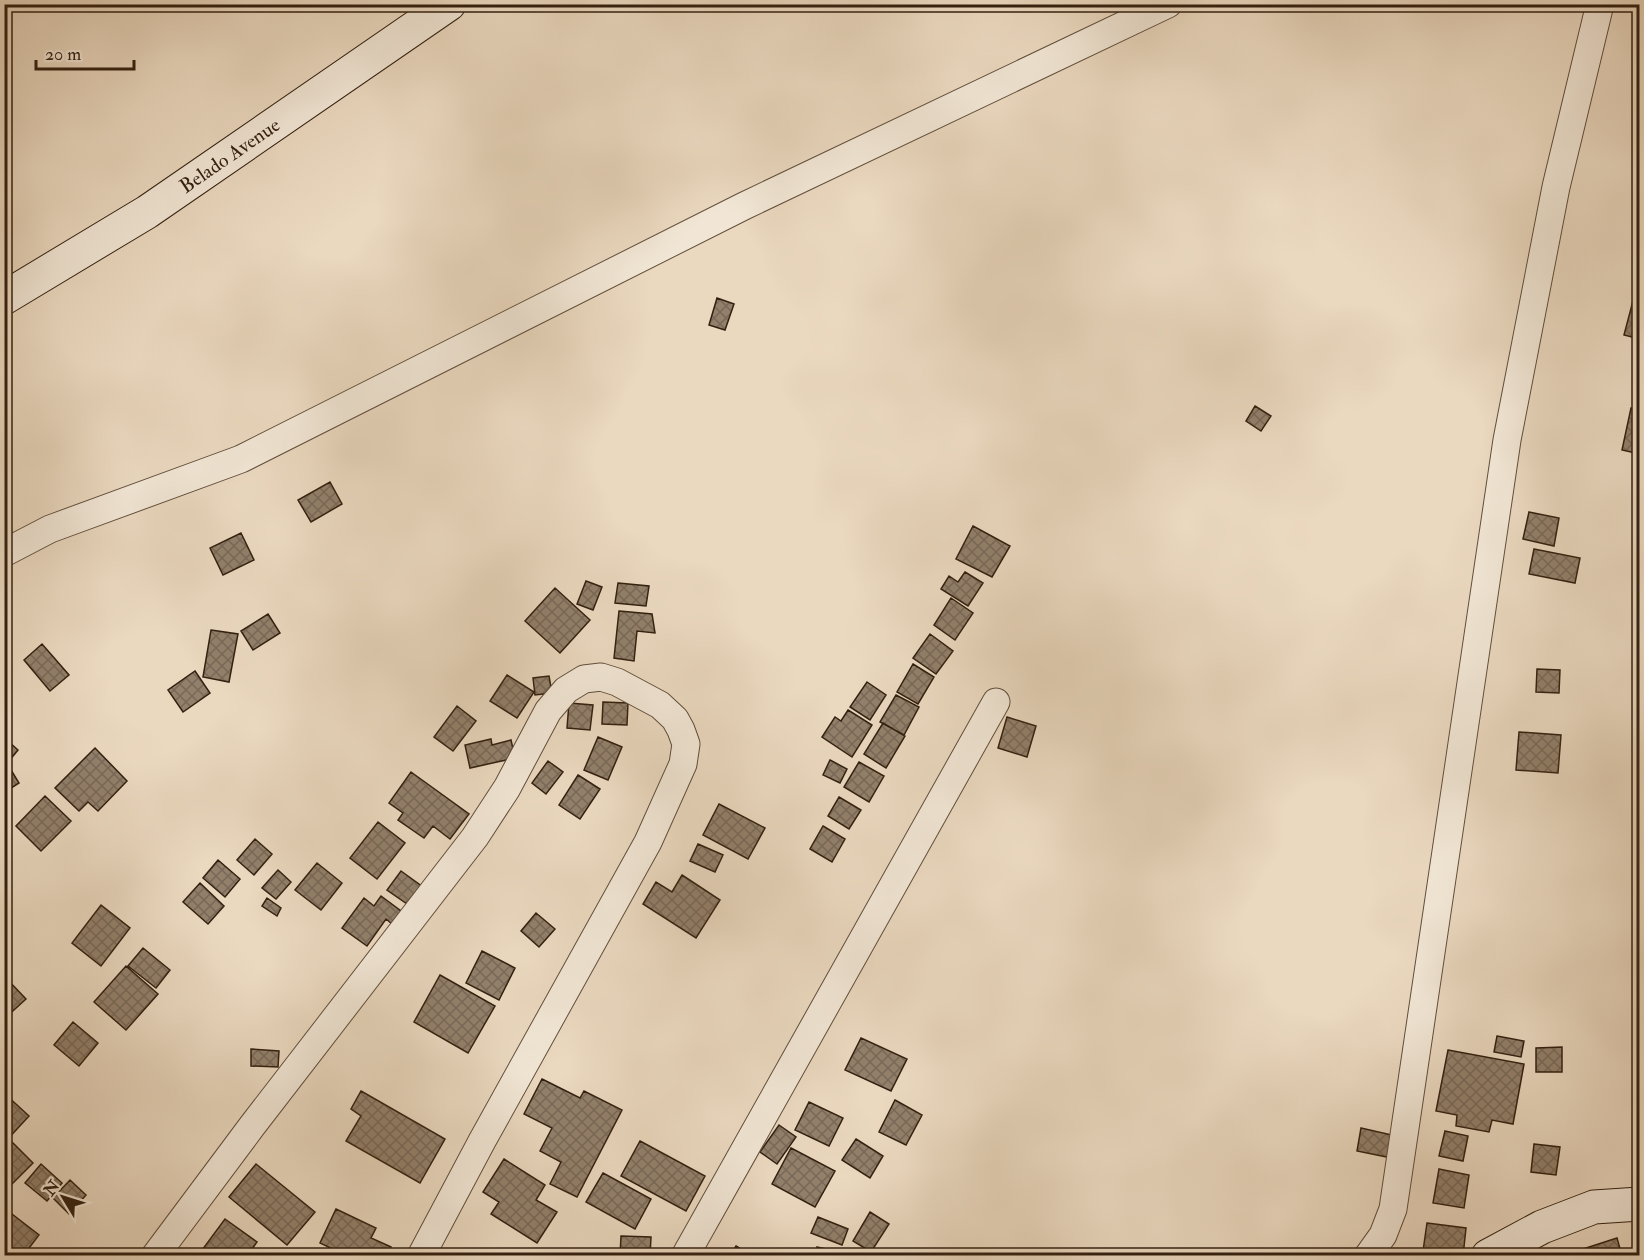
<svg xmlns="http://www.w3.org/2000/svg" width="1644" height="1260" font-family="'IM FELL Double Pica',serif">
	<defs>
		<pattern id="building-cross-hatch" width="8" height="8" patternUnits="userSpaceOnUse" patternTransform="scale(1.5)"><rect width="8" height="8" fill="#92806b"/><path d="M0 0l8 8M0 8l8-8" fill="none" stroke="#786857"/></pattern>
	</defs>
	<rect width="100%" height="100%" fill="#ead8bf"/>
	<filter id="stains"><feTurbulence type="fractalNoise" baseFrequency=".00333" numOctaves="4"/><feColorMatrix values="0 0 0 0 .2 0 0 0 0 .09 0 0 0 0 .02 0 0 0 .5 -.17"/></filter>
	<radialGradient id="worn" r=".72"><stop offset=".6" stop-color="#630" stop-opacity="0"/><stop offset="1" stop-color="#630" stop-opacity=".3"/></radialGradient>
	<path fill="url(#building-cross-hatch)" stroke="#332010" stroke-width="1.5" d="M1634,297l6,1v41l-16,-4z
		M717,298l17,6 -9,26 -16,-5z
		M1255,406l16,10 -10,15 -15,-10z
		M1631,408l9,1v45l-18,-4z
		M330,482l12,22 -31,18 -13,-22z
		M1529,512l30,6 -5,28 -31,-7z
		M973,526l37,20 -18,31 -36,-18z
		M241,533l13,27 -31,15 -13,-27z
		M1534,549l46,9 -5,25 -46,-9z
		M965,572l18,11 -15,23 -27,-17 8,-13 9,6z
		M586,581l16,6 -9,23 -16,-6z
		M618,583l31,3 -3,20 -31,-3z
		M555,588l35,32 -30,33 -35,-32z
		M951,598l22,15 -18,27 -21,-15z
		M619,611l33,3 3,19 -18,-2 -3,30 -20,-3z
		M268,614l12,19 -27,17 -12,-19z
		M211,630l27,4 -9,48 -26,-5z
		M930,634l23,17 -17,23 -23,-16z
		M42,644l27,31 -19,16 -26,-31z
		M913,664l21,13 -16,27 -21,-12z
		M1537,669l23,1 -1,23 -23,-1z
		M195,671l15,22 -27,19 -15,-22z
		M507,675l27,17 -17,26 -27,-17z
		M549,676l3,17 -17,2 -2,-17z
		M867,682l19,13 -16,25 -20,-13z
		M896,695l23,12 -15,28 -24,-13z
		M603,702l25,1 -1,22 -25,-1z
		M569,703l24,2 -3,25 -23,-2z
		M457,706l19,15 -23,30 -19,-14z
		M848,710l24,15 -20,32 -30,-20 13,-20 6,4z
		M1007,717l29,9 -9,31 -29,-9z
		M883,723l22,13 -19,32 -22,-14z
		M1519,732l42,3 -3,38 -42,-3z
		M598,737l24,10 -14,33 -24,-10z
		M491,739l1,6 19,-5 4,18 -45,10 -5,-23z
		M9,742l9,8 -14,17v-20z
		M95,748l32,33 -29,30 -10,-9 -9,9 -24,-23z
		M830,760l17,9 -7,14 -17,-8z
		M548,761l15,11 -17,22 -14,-11z
		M859,762l25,14 -15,26 -25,-15z
		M11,770l8,13 -14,9 -1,-19z
		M411,772l58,42 -19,25 -17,-13 -9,12 -26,-18 5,-7 -14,-10z
		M578,775l22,14 -20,30 -21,-14z
		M45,796l26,25 -30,30 -25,-25z
		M839,797l22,13 -12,19 -21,-13z
		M719,804l46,24 -17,31 -45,-24z
		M378,822l27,21 -28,36 -27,-21z
		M823,826l22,13 -13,23 -22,-13z
		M255,839l17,15 -18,21 -17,-15z
		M698,844l25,11 -8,17 -25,-11z
		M218,860l22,19 -15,18 -22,-19z
		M317,863l25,20 -21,27 -26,-20z
		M278,870l13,12 -15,17 -14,-11z
		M401,871l22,16 -13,19 -23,-16z
		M682,875l38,25 -24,38 -53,-34 13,-22 16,10z
		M200,883l24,23 -16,18 -25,-22z
		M381,896l20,15 -9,13 -6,-5 -19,27 -25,-18 22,-30 10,8z
		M267,898l14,10 -4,8 -15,-10z
		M101,905l29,23 -29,38 -29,-23z
		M536,913l19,16 -16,18 -18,-16z
		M143,948l27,22 -14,18 -28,-22z
		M482,951l33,17 -16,32 -33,-17z
		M126,966l32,28 -32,36 -32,-28z
		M440,975l55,31 -27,47 -54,-31z
		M5,977l21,22 -22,20v-42z
		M73,1022l25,21 -19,23 -25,-21z
		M1497,1036l27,5 -3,16 -27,-5z
		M861,1038l46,21 -16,32 -46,-21z
		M1562,1047v25h-26v-24z
		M251,1049l28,2 -1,16 -27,-1z
		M1448,1050l76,14 -11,60 -21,-4 -3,12 -33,-6 1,-11 -21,-4z
		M542,1079l38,19 4,-7 38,19 -45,87 -27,-13 11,-22 -21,-11 12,-23 -28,-14z
		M361,1091l84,48 -25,44 -74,-42 15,-25 -10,-7z
		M4,1093l25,23 -25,27z
		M895,1100l27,15 -16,30 -27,-13z
		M809,1102l34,16 -14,28 -34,-16z
		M779,1125l17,12 -19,27 -17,-12z
		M1361,1128l31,7 -5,22 -30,-6z
		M1445,1131l23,5 -5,25 -24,-5z
		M856,1139l27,17 -13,22 -28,-18z
		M11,1141l22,22 -26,26 -3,-3v-38z
		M640,1141l65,35 -19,35 -65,-35z
		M1534,1144l26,3 -4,28 -25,-3z
		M791,1148l44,23 -20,36 -43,-23z
		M504,1159l41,26 -9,15 21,12 -20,31 -46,-29 8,-12 -16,-10z
		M41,1164l21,19 -15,18 -22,-18z
		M256,1164l59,48 -28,33 -58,-48z
		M1439,1169l30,6 -5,33 -31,-5z
		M603,1173l48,26 -16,30 -49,-27z
		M70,1180l16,15 -17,19 -16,-16z
		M336,1209l40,19 -5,10 20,9 -4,9h-40l-27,-13z
		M870,1212l19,12 -18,28 -18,-11z
		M12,1214l27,21 -16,21h-19v-38l3,2z
		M818,1217l30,12 -6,16 -31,-12z
		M225,1219l32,23 -10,14h-37l-8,-6z
		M1427,1223l39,5 -3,28 -40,-5z
		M621,1236l30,1 -1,19h-30z
		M1617,1238l5,18h-37l-2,-7z
		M736,1246l17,10h-23z
		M817,1247l23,5v4h-25z"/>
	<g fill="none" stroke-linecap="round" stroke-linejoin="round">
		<defs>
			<path id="street" d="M4,553l46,-24 191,-70 503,-253 424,-202
				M155,1256l97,-130 223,-289 32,-49 41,-77 18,-21 18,-11 17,-2 16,5 43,23 15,14 6,11 5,14 -3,20 -35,78 -166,299 -61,115
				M685,1256l311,-554
				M1368,1256l15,-21 10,-26 114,-769 49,-253 44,-183"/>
			<g id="secondary">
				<path id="s1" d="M4,298l143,-86 302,-208"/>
				<path d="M1488,1256l54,-29 52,-20 46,-3"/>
			</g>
		</defs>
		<use href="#street" stroke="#614e3c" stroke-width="29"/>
		<use href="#secondary" stroke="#332010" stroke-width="35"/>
		<use href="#street" stroke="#f1e6d5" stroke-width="27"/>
		<use href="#secondary" stroke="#f1e6d5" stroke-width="33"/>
	</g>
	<g text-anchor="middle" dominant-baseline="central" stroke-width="6" stroke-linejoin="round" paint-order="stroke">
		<g font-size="20" fill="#332010" stroke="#f1e6d5">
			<text stroke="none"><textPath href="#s1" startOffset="267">Belado Avenue</textPath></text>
		</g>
	</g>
	<rect width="1644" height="1260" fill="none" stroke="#ead8bf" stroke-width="24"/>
	<rect x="6" y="6" width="1632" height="1248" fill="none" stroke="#332010" stroke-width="3"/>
	<rect x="12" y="12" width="1620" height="1236" fill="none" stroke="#332010" stroke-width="1.5"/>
	<g transform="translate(63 1197) rotate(308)" stroke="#f1e6d5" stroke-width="4.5" paint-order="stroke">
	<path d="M0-4.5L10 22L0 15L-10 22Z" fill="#332010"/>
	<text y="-9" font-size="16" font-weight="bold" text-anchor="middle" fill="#332010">N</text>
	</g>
	<path d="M36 60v9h98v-9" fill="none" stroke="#332010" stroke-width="3"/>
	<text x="45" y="60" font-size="18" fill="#332010" stroke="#f1e6d5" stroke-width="4.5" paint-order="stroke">20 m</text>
	<rect width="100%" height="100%" filter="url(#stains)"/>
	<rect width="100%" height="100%" fill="url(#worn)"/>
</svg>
